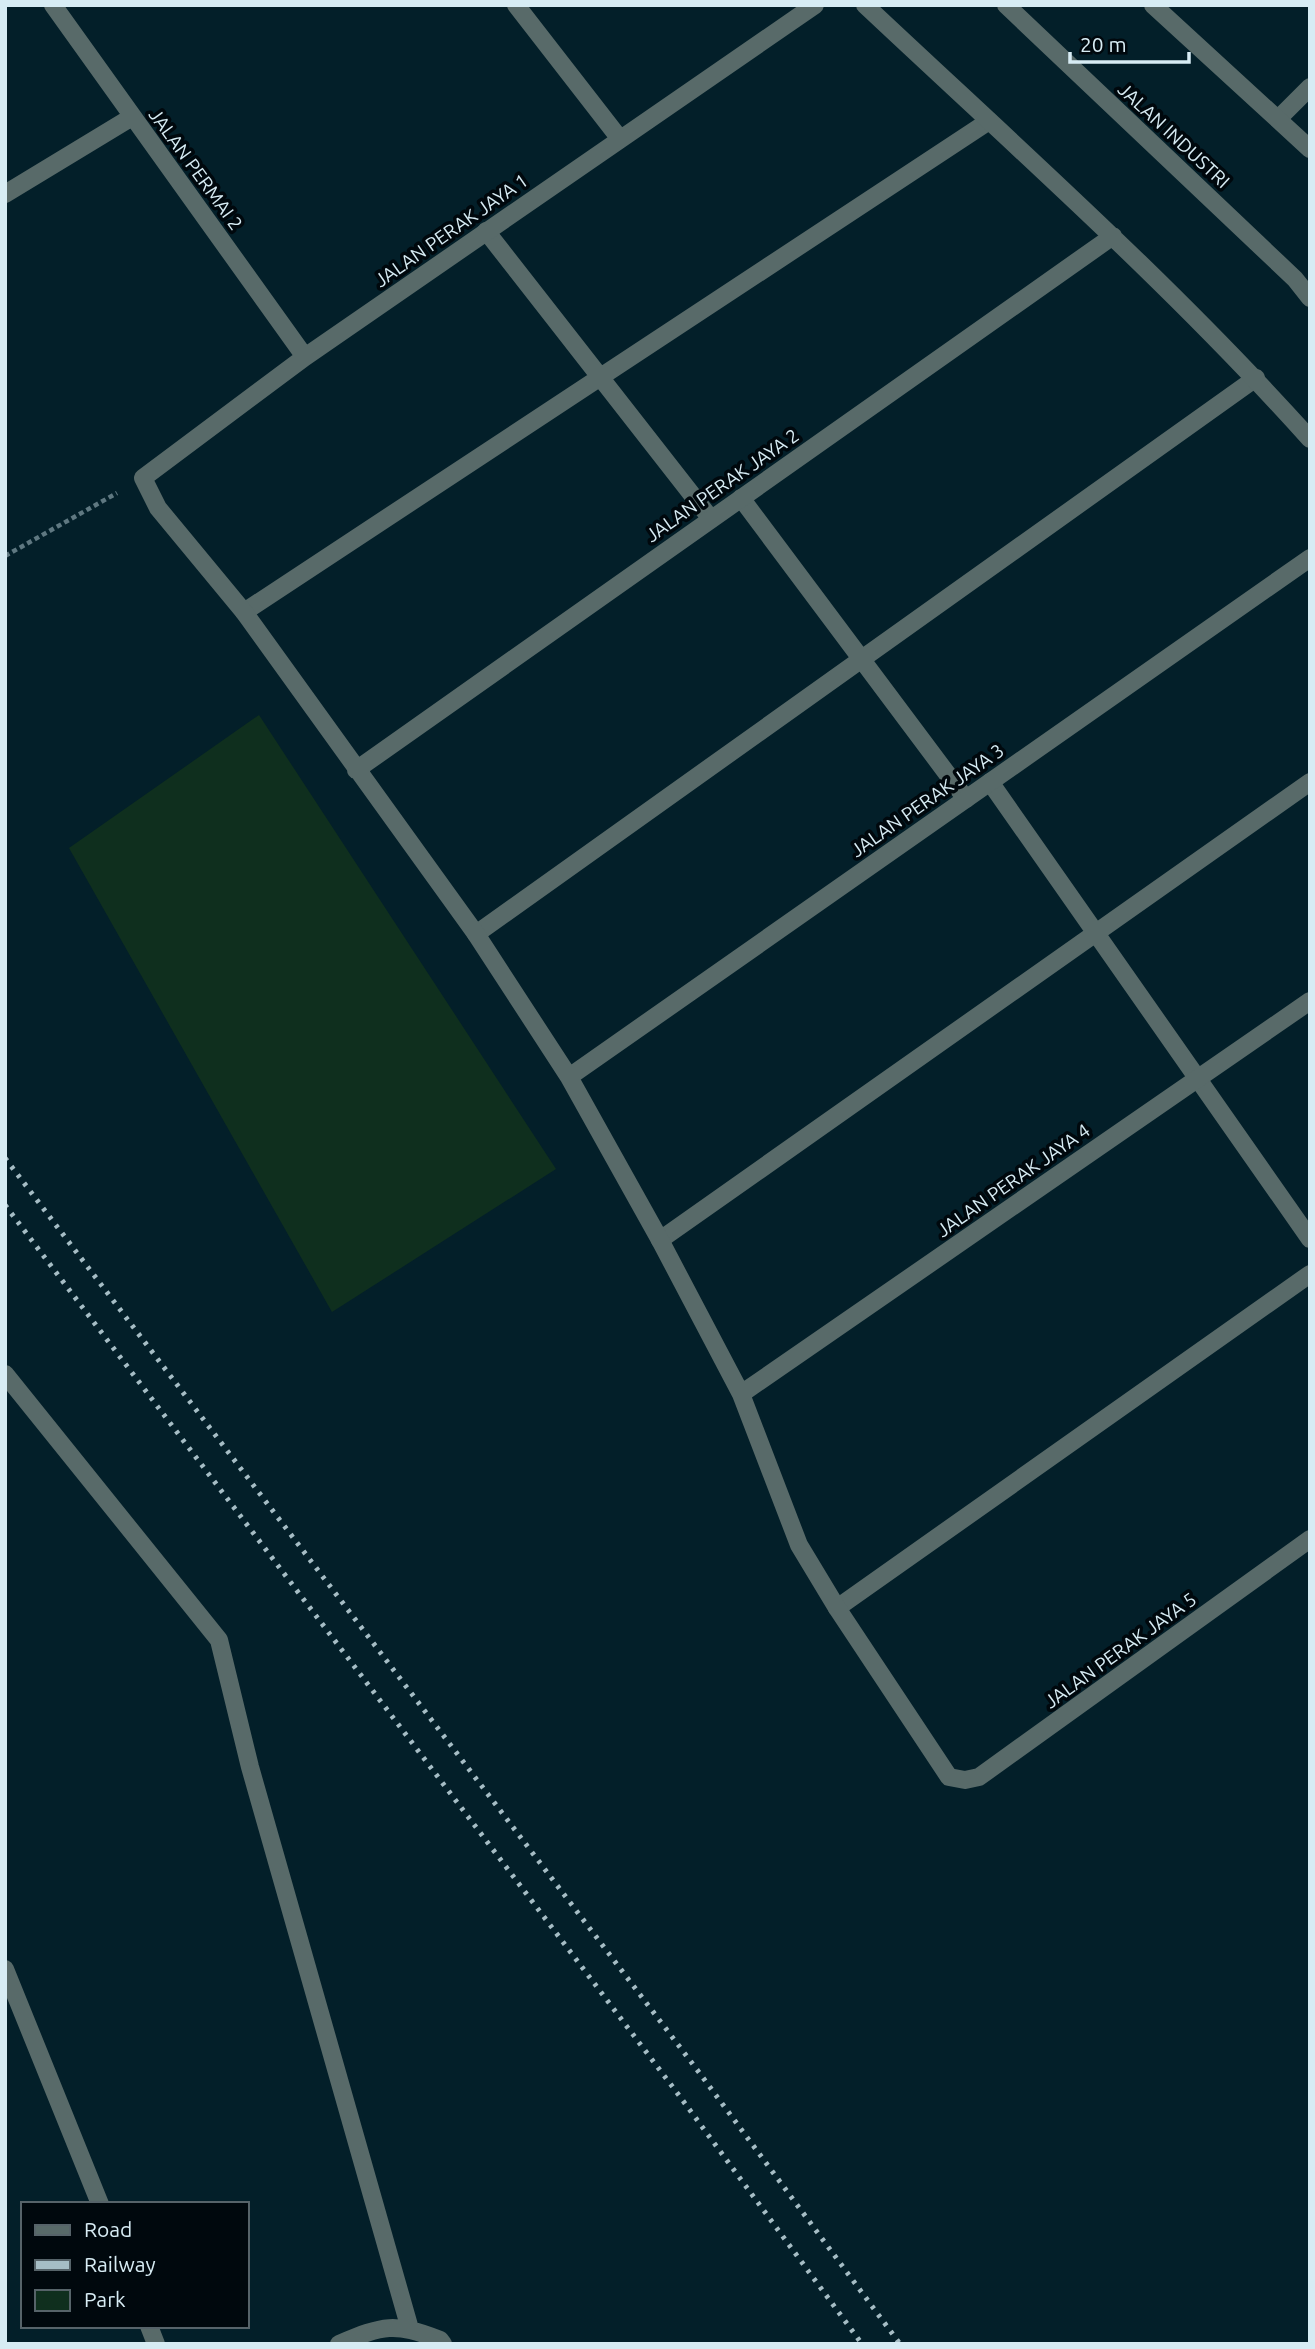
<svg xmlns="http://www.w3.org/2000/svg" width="1315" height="2349" font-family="Ubuntu,sans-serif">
	<rect width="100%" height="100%" fill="#031f29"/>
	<path fill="#0f2f1e" d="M259,715l297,454 -224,143 -263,-464z"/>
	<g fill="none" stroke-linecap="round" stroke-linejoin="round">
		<path stroke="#5f7881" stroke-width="4.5" stroke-dasharray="5 3.5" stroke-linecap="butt" d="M5,556l112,-63"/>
		<path stroke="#586a69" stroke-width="18" d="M1278,119l32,-32
			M486,231l225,288
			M741,498l225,301
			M244,612l745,-491
			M990,782l320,457
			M476,934l780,-556
			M660,1240l650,-458
			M837,1608l473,-334"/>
		<path stroke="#586a69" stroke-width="18" d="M53,5l252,352
			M516,5l104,134
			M815,5l-510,352 -162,121 15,30 86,104 232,322 93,143 91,163 81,154 58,151 38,63 112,169 16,3 14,-3 331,-238
			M865,5c151,142 307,280 445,434
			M1006,5l289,274 15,19
			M1153,5l157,144
			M5,194l127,-77
			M356,770l757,-534
			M569,1077l741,-519
			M5,1374l214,266 31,127 160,562
			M741,1394l569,-393
			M5,1969l95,235
			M149,2326l7,18
			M339,2344c45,-19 55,-22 101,-4l3,4"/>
		<path stroke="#a6bdc5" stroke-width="5" stroke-dasharray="3.5 7" stroke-linecap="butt" d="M5,1158l693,913 202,273
			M5,1205l673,889 184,250"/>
	</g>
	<g text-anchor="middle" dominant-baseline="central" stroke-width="7" stroke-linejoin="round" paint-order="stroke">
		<g font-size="19" fill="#d7ecf4" stroke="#00080d">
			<text transform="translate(1174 135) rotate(43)">JALAN INDUSTRI</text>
			<text transform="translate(196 169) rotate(54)">JALAN PERMAI 2</text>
			<text transform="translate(451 230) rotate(-35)">JALAN PERAK JAYA 1</text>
			<text transform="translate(722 485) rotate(-35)">JALAN PERAK JAYA 2</text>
			<text transform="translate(927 800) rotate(-35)">JALAN PERAK JAYA 3</text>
			<text transform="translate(1013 1180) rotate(-35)">JALAN PERAK JAYA 4</text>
			<text transform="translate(1120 1650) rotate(-36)">JALAN PERAK JAYA 5</text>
		</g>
	</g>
	<rect width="1315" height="2349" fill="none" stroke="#d7ecf4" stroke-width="14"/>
	<rect x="21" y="2202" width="228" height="126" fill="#00080d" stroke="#566369" stroke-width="2"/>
	<rect x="35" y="2225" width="35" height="10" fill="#586a69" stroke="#566369" stroke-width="2"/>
	<text x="84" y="2237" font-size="21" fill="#d7ecf4">Road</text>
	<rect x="35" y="2260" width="35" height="10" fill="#a6bdc5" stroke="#566369" stroke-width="2"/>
	<text x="84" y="2272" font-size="21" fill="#d7ecf4">Railway</text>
	<rect x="35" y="2290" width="35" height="21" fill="#0f2f1e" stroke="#566369" stroke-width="2"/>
	<text x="84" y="2307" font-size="21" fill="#d7ecf4">Park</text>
	<path d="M1070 52v10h119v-10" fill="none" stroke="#d7ecf4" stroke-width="3.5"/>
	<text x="1080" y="52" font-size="21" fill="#d7ecf4" stroke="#00080d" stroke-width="5" paint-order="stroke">20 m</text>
</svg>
